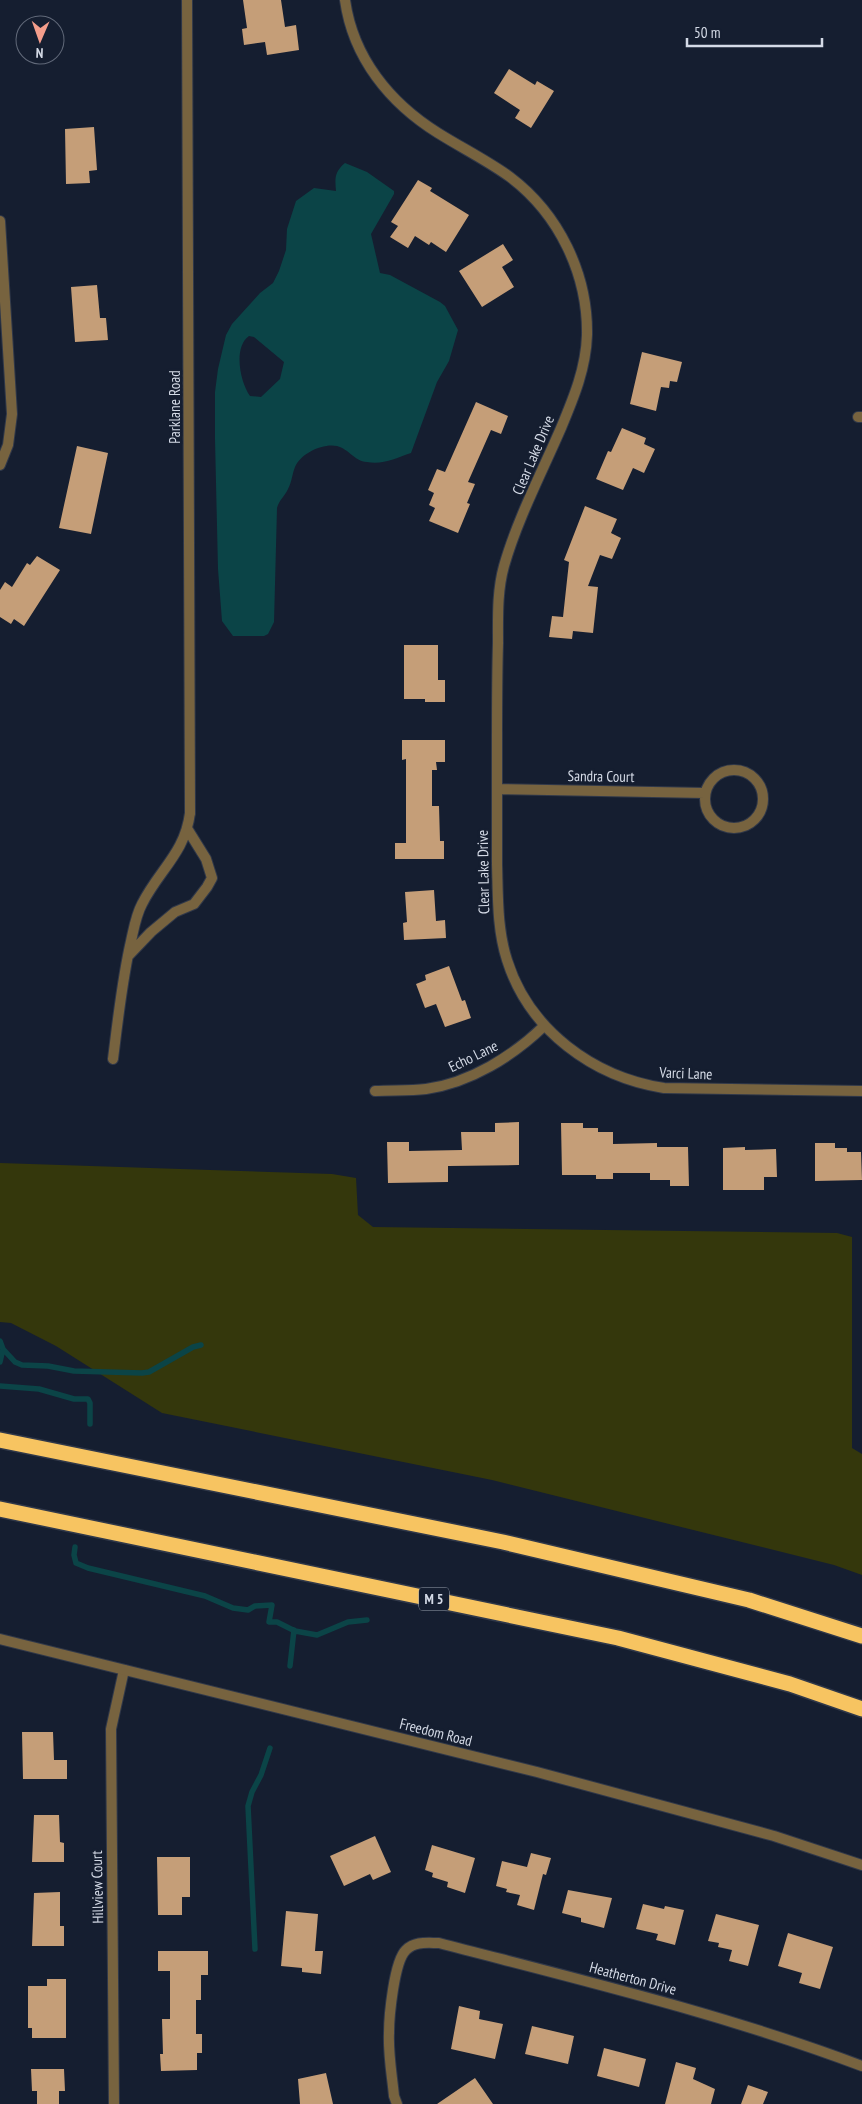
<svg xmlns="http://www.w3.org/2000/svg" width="862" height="2104" font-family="'PT Sans Narrow',sans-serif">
	<rect width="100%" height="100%" fill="#151e30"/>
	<path fill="#34370c" d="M0,1163l332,11 24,4 2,37 15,12 464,6 15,4v211l10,6v121l-28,-10 -342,-85 -330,-67 -106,-67 -45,-23 -11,-1z"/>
	<path fill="#0b4447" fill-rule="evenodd" d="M345,163l22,9 27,19v3l-23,40 9,39 10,2 50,27 5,4 13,24 -9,31 -12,21 -26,71c-15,5 -28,12 -44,9 -13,-1 -18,-13 -30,-16 -14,-3 -36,7 -42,21 -3,7 -3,15 -7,22 -3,7 -9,11 -11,19l-3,114 -6,12 -4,2h-31l-11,-15 -4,-52 -3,-130v-47l3,-23 8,-34 6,-11 28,-31 13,-10 6,-12 7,-21 1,-21 9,-28 18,-13 22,3c-1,-12 -2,-19 9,-28zM249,336l5,1 30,25 -4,17 -19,18 -11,-1c-10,-14 -17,-49 -1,-60z"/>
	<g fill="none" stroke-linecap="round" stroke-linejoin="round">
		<path stroke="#0b4447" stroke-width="5.5" d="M0,1341l3,8 12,13 7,3 26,1 26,5 68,2 7,-1 44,-25 8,-2
			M0,1362l3,-13
			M0,1386l39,3 35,10h14l2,4v21
			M75,1547l-1,8 2,8 12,5 117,28 28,12 15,2 7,-4 17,-1 -3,17h8l18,9 22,4 31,-13 19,-2
			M290,1666l4,-36
			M255,1949l-7,-143 4,-14 9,-17 9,-27"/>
	</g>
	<path fill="#c59e78" d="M243,0h38l4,27 11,-2 3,25 -32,5 -2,-13 -21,3 -2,-16 5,-1z
		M509,69l26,16 2,-4 17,10 -23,37 -16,-10 5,-8 -26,-17z
		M94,127l3,43 -8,1 1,12 -24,1 -1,-55z
		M418,180l14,8 -2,3 39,24 -23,37 -15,-10 -2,3 -14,-9 -7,12 -18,-11 8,-11 -7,-4z
		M503,244l10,16 -11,7 12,20 -32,20 -23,-36z
		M97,285l3,33h6l2,22 -33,2 -4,-55z
		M642,352l40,10 -5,20 -7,-1 -1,7 -8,-1 -5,24 -26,-7z
		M476,402l32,14 -7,18 -10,-4 -23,52 7,2 -8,19 3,1 -12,29 -29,-12 6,-13 -6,-3 5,-12 -6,-3 9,-21 8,3z
		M622,428l24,10 -2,6 11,5 -11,24 -11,-5 -10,22 -27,-11 12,-28 3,1z
		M77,446l31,7 -17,81 -32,-6z
		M585,506l32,13 -6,14 10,5 -9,21 -12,-4 -12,31 10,1 -5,46 -20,-2 -1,8 -23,-2 3,-21 11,1 6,-55 -5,-2z
		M37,556l23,14 -36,56 -10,-7 -3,5 -11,-7v-27l5,-8 7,5 15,-24 3,2z
		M404,645h34v35h7v22h-20v-3h-21z
		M402,740h43v22h-9l1,8h-5v36h7l1,35h4v18h-49v-16h11v-84l-4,1z
		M434,890l2,31 9,-1 1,18 -42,2 -1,-17 4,-1 -2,-30z
		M449,966l13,35 3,-1 6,18 -26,9 -9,-23 -11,4 -9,-24 10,-4 -1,-5z
		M519,1122v43l-71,1v16l-60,1 -1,-41h22v9l53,-1 -1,-18h34v-9z
		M561,1123h22v5h15v4h15v12l44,-1v4h31l1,39h-19v-6h-20v-7h-37v6h-17v-4h-34z
		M815,1143h20v5h12v4h14l1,28 -47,1z
		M745,1147v3l31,-1 1,28h-13v13h-41v-42z
		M22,1732h31l1,28h13v19h-44z
		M34,1815h25l1,27 4,1v19h-32z
		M375,1836l16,36 -18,8 -3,-6 -26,12 -14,-30z
		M432,1845l43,13 -10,35 -18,-6 1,-5 -16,-5 1,-4 -8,-3z
		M531,1853l20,5 -5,17 -3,-1 -9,36 -17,-5 3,-10 -14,-3 1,-3 -11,-3 6,-25 25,6z
		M157,1857h33v40h-8v18h-24z
		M568,1890l44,8 -8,30 -23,-6v-4l-19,-5z
		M60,1892v34h4v20h-32l2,-53z
		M643,1904l21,5 1,-3 19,4 -9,35 -19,-5 2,-6 -22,-5z
		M286,1911l32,3 -3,37h8l-2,23 -19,-2v-4l-21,-2z
		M716,1914l43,11 -11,41 -19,-5 3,-11 -14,-3 1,-4 -11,-2z
		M788,1933l45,14 -13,42 -21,-6 3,-10 -24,-7z
		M158,1951h50v24h-7v25h-5v34h6v19h-5v17l-36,1 -1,-17h3l-1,-35h8v-48h-12z
		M47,1979h19v59h-34v-10h-4v-42h19z
		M459,2006l21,5 -1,8 24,5 -8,35 -44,-10z
		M532,2026l42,10 -6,28 -43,-10z
		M604,2048l42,11 -7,28 -42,-11z
		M676,2062l20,6 -3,11 22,10 -4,15h-46z
		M31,2069h33l1,22h-6v13h-22v-13h-5z
		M326,2073l7,31h-33l-2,-25z
		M475,2078l18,26h-56z
		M748,2085l20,7 -5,12h-22z"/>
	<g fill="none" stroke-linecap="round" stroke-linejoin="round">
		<defs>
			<path id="service" d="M128,956l23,-24 24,-20 19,-8 13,-17 5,-9 -6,-19 -18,-29
				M113,1059c5,-40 9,-79 18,-118 3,-13 5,-26 11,-37 17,-34 43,-51 48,-91"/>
			<path id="minor" d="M187,0l3,813
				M345,0c8,58 45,103 93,133 24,15 50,28 72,44 49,37 78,97 77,158 -1,33 -13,62 -26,93 -19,44 -44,92 -57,138 -7,25 -6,51 -6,77 -1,32 -1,65 -1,97 0,41 0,83 0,124 1,32 0,65 10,96 22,70 86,117 157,128l198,3
				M0,221l12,193 -4,31 -8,20
				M858,417h4
				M705 799a29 29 0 1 1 58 0a29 29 0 1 1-58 0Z
				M497,789l208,4
				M375,1091c17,-1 34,0 51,-2 44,-6 87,-33 118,-63
				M114,2104l-3,-375 13,-59
				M397,2104l-3,-8c-2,-21 -6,-42 -5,-63 0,-16 5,-72 17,-83 9,-9 21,-7 33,-7 142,37 285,71 423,123"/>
			<path id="tertiary" d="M0,1639l537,133 237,64 88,29"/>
			<path id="motorway" d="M0,1440l503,102 246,58 113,36
				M0,1509l618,129 172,46 72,25"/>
		</defs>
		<use href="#service" stroke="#303849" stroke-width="12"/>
		<use href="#minor" stroke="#303849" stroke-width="12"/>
		<use href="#tertiary" stroke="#303849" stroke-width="12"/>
		<use href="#motorway" stroke="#303849" stroke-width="18"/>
		<use href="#service" stroke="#77633f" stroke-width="10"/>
		<use href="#minor" stroke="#77633f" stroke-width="10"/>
		<use href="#tertiary" stroke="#77633f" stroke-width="10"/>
		<use href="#motorway" stroke="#f7c461" stroke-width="15"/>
	</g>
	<g text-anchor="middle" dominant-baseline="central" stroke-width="5" stroke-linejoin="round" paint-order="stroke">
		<rect fill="#151e30" stroke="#9ba2af" stroke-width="1" x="419" y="1587.5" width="30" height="23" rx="4"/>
		<g font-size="14" font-weight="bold" fill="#d4dae6">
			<text x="434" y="1599">M 5</text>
		</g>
		<g font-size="15" fill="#d4dae6" stroke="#151e30">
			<text transform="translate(174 407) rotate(-90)">Parklane Road</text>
			<text transform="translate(533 455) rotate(-67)">Clear Lake Drive</text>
			<text transform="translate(601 776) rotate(1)">Sandra Court</text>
			<text transform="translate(483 872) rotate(-91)">Clear Lake Drive</text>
			<text transform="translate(473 1056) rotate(-26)">Echo Lane</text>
			<text transform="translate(686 1073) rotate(2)">Varci Lane</text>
			<text transform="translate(436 1732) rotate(14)">Freedom Road</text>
			<text transform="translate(97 1887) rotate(-91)">Hillview Court</text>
			<text transform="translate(633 1978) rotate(15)">Heatherton Drive</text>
		</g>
	</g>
	<g transform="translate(40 40) rotate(182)"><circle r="24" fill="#151e30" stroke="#616979"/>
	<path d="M0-4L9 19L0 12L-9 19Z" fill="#f49d8b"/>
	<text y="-8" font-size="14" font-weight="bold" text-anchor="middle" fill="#d4dae6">N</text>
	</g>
	<path d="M687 38v8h135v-8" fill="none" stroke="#d4dae6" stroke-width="2.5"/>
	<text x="694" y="38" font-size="15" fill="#d4dae6" stroke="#151e30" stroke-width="4" paint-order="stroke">50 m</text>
</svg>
